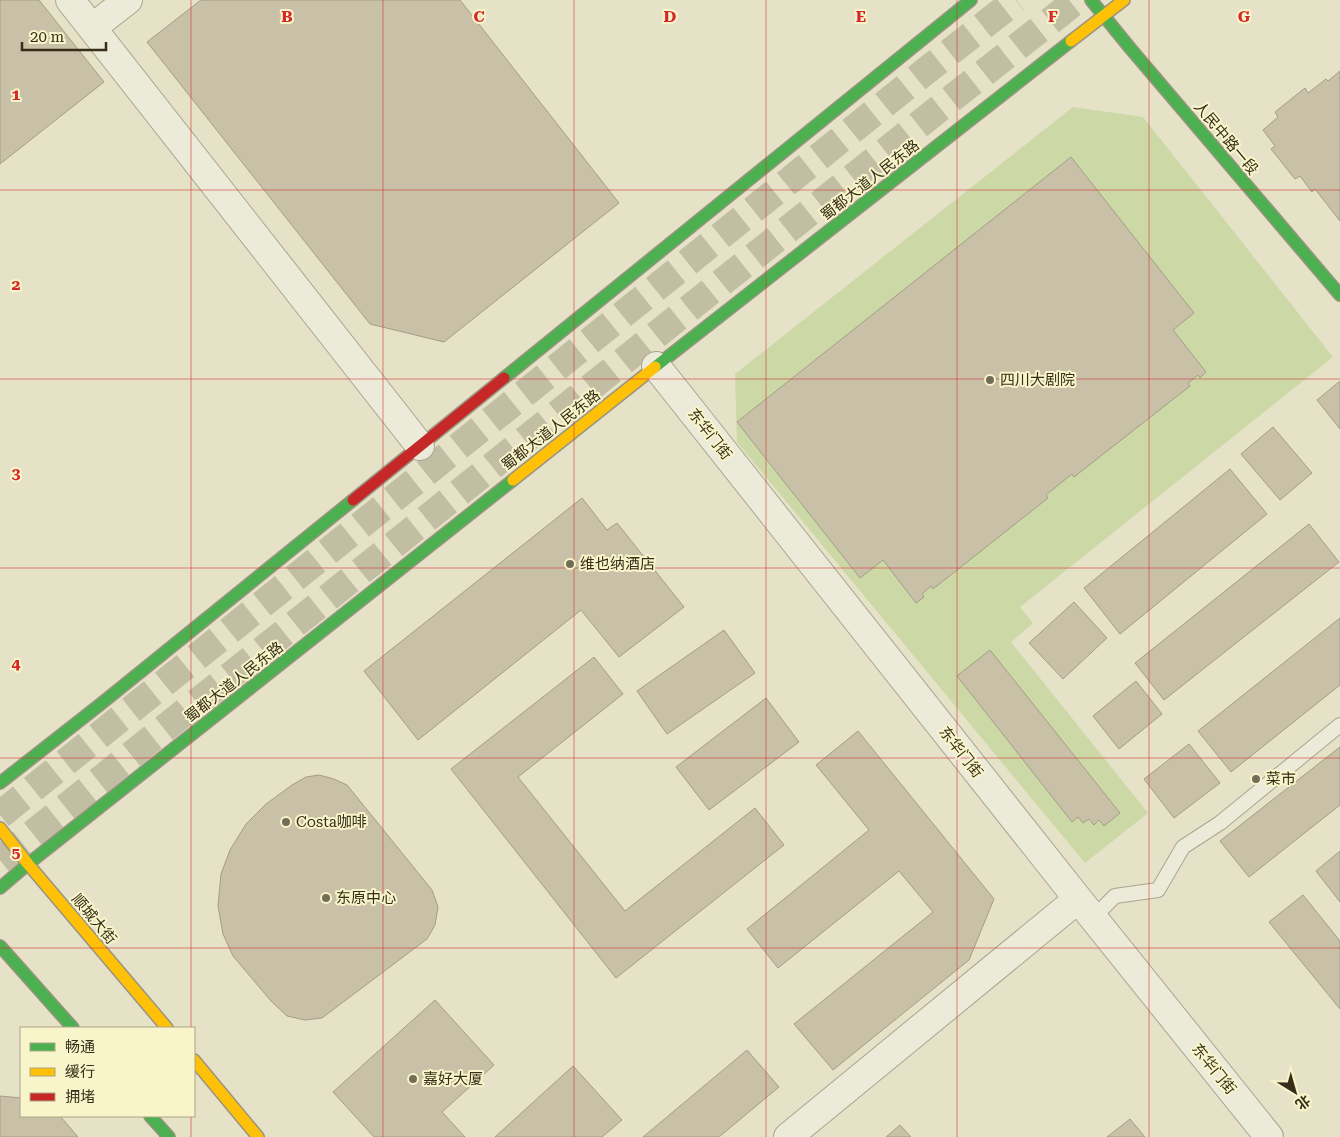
<svg xmlns="http://www.w3.org/2000/svg" width="1340" height="1137" font-family="'Roboto Serif','Noto Sans SC',serif">
	<rect width="100%" height="100%" fill="#e5e2c7"/>
	<path fill="#cdd8a7" d="M1073,107l70,10 190,240 -313,250 13,16 -22,19 137,171 -63,50 -348,-421 -2,-68z"/>
	<path fill="#c9c0a8" stroke="#a49d87" d="M0,0h39l65,82 -104,82z
		M201,0h259l159,203 -175,139 -74,-18 -223,-282z
		M1340,71v150l-25,-32 -3,3 -12,-16 -5,3 -24,-30 4,-3 -12,-16 15,-13 -3,-5 30,-24 3,5 18,-14 2,2z
		M1071,157l123,156 -21,17 33,42 -6,6 -2,-3 -10,8 2,3 -116,91 -2,-3 -26,21 2,3 -115,91 -2,-3 -9,8 2,3 -8,6 -33,-43 -23,18 -123,-156z
		M1340,381v48l-23,-29z
		M1273,427l39,46 -32,27 -39,-46z
		M1230,469l37,45 -147,120 -36,-46z
		M582,498l25,32 10,-7 67,84 -65,50 -38,-47 -163,130 -54,-69z
		M1309,524l30,38 -175,138 -29,-37z
		M1074,602l33,36 -44,41 -34,-36z
		M1340,618v67l-109,87 -33,-41z
		M724,630l31,43 -88,61 -30,-43z
		M990,650l130,163 -16,13 -5,-6 -5,5 -5,-6 -6,4 -5,-6 -6,5 -115,-146z
		M594,657l29,37 -105,83 107,134 130,-103 29,37 -168,133 -165,-209z
		M1136,681l26,33 -43,35 -26,-33z
		M766,698l33,44 -90,68 -33,-43z
		M858,731l136,168 -25,61 -136,110 -39,-46 139,-112 -34,-41 -121,97 -31,-39 122,-99 -53,-65z
		M1189,744l31,39 -46,35 -30,-39z
		M1340,747v58l-91,72 -29,-36z
		M319,775l15,4 13,6 85,105 6,17 -3,18 -8,14 -105,79 -17,2 -18,-4 -16,-15 -38,-45 -10,-22 -5,-28 3,-32 9,-24 16,-26 20,-20 26,-19 14,-8z
		M1340,851v51l-24,-31z
		M1303,895l37,46v68l-71,-87z
		M435,1000l59,65 -52,47 23,25h-91l-41,-45z
		M747,1050l32,37 -60,50h-76z
		M573,1066l49,54 -20,17h-107z
		M0,1096l21,2v18h39l18,21h-78z
		M1130,1119l15,18h-38z
		M900,1125l11,12h-25z"/>
	<g fill="none" stroke-linecap="round" stroke-linejoin="round">
		<path stroke="#c2bea4" stroke-width="28" stroke-dasharray="28 14" stroke-linecap="butt" d="M0,815l927,-745 89,-70
			M0,860l951,-761 126,-99"/>
		<defs>
			<path id="lane" d="M1093,918l22,-22 43,-6 25,-43 37,-24 120,-98"/>
			<path id="street" d="M70,0l350,446
				M92,28l36,-28
				M656,366l422,533 191,238
				M788,1137l290,-238"/>
			<path id="fast" d="M1091,0l39,48 210,247
				M655,367l416,-326
				M504,378l467,-378
				M0,783l102,-80 251,-203
				M0,888l28,-24 485,-384
				M0,946l73,82
				M150,1116l19,21"/>
			<path id="slow" d="M1071,41l53,-41
				M513,480l142,-113
				M0,828l28,36 139,164
				M194,1060l64,77"/>
			<path id="jam" d="M353,500l151,-122"/>
		</defs>
		<use href="#lane" stroke="#a9a591" stroke-width="16"/>
		<use href="#street" stroke="#a9a591" stroke-width="30"/>
		<use href="#fast" stroke="#999481" stroke-width="14"/>
		<use href="#slow" stroke="#999481" stroke-width="14"/>
		<use href="#jam" stroke="#999481" stroke-width="14"/>
		<use href="#lane" stroke="#ecead9" stroke-width="14"/>
		<use href="#street" stroke="#ecead9" stroke-width="28"/>
		<use href="#fast" stroke="#4caf50" stroke-width="11"/>
		<use href="#slow" stroke="#ffc107" stroke-width="11"/>
		<use href="#jam" stroke="#c62828" stroke-width="11"/>
	</g>
	<path fill="none" stroke="#d62828" stroke-width="1" stroke-opacity="0.55" d="M191,0v1028M383,0v1137M574,0v1137M766,0v1137M957,0v1137M1149,0v1137M0,190h1340M0,379h1340M0,568h1340M0,758h1340M0,948h1340M191,1116v21"/>
	<g fill="#746d56" stroke="#f9f5ca" stroke-width="2">
		<circle cx="990" cy="380" r="5"/>
		<circle cx="570" cy="564" r="5"/>
		<circle cx="1256" cy="779" r="5"/>
		<circle cx="286" cy="822" r="5"/>
		<circle cx="326" cy="898" r="5"/>
		<circle cx="413" cy="1079" r="5"/>
	</g>
	<g text-anchor="middle" dominant-baseline="central" stroke-width="4" stroke-linejoin="round" paint-order="stroke">
		<g font-size="15" fill="#372e19" stroke="#f9f5ca">
			<text transform="translate(1226 138) rotate(50)">人民中路一段</text>
			<text transform="translate(870 180) rotate(-38)">蜀都大道人民东路</text>
			<text transform="translate(551 430) rotate(-38)">蜀都大道人民东路</text>
			<text transform="translate(710 434) rotate(52)">东华门街</text>
			<text transform="translate(234 682) rotate(-38)">蜀都大道人民东路</text>
			<text transform="translate(961 752) rotate(52)">东华门街</text>
			<text transform="translate(94 919) rotate(50)">顺城大街</text>
			<text transform="translate(1214 1069) rotate(51)">东华门街</text>
		</g>
		<g font-size="15" fill="#372e19" stroke="#f9f5ca" text-anchor="start">
			<text x="1000" y="380">四川大剧院</text>
			<text x="580" y="564">维也纳酒店</text>
			<text x="1266" y="779">菜市</text>
			<text x="296" y="822">Costa咖啡</text>
			<text x="336" y="898">东原中心</text>
			<text x="423" y="1079">嘉好大厦</text>
		</g>
	</g>
	<g font-size="16" text-anchor="middle" font-weight="bold" fill="#d62828" stroke="#f9f5ca" stroke-width="4" stroke-linejoin="round" paint-order="stroke">
		<text x="287" y="22">B</text>
		<text x="479" y="22">C</text>
		<text x="670" y="22">D</text>
		<text x="861" y="22">E</text>
		<text x="1053" y="22">F</text>
		<text x="1244" y="22">G</text>
		<text x="16" y="100">1</text>
		<text x="16" y="290">2</text>
		<text x="16" y="479">3</text>
		<text x="16" y="669">4</text>
		<text x="16" y="858">5</text>
	</g>
	<rect x="20" y="1027" width="175" height="90" fill="#f9f5ca" stroke="#aba583"/>
	<rect x="30" y="1043" width="25" height="8" fill="#4caf50" stroke="#aba583"/>
	<text x="65" y="1052" font-size="15" fill="#372e19">畅通</text>
	<rect x="30" y="1068" width="25" height="8" fill="#ffc107" stroke="#aba583"/>
	<text x="65" y="1077" font-size="15" fill="#372e19">缓行</text>
	<rect x="30" y="1093" width="25" height="8" fill="#c62828" stroke="#aba583"/>
	<text x="65" y="1102" font-size="15" fill="#372e19">拥堵</text>
	<g transform="translate(1295 1092) rotate(143)" stroke="#f9f5ca" stroke-width="4" paint-order="stroke">
	<path d="M0-4L9 19L0 12L-9 19Z" fill="#372e19"/>
	<text y="-8" font-size="14" font-weight="bold" text-anchor="middle" fill="#372e19">北</text>
	</g>
	<path d="M22 42v8h84v-8" fill="none" stroke="#372e19" stroke-width="2.5"/>
	<text x="30" y="42" font-size="15" fill="#372e19" stroke="#f9f5ca" stroke-width="4" paint-order="stroke">20 m</text>
</svg>
